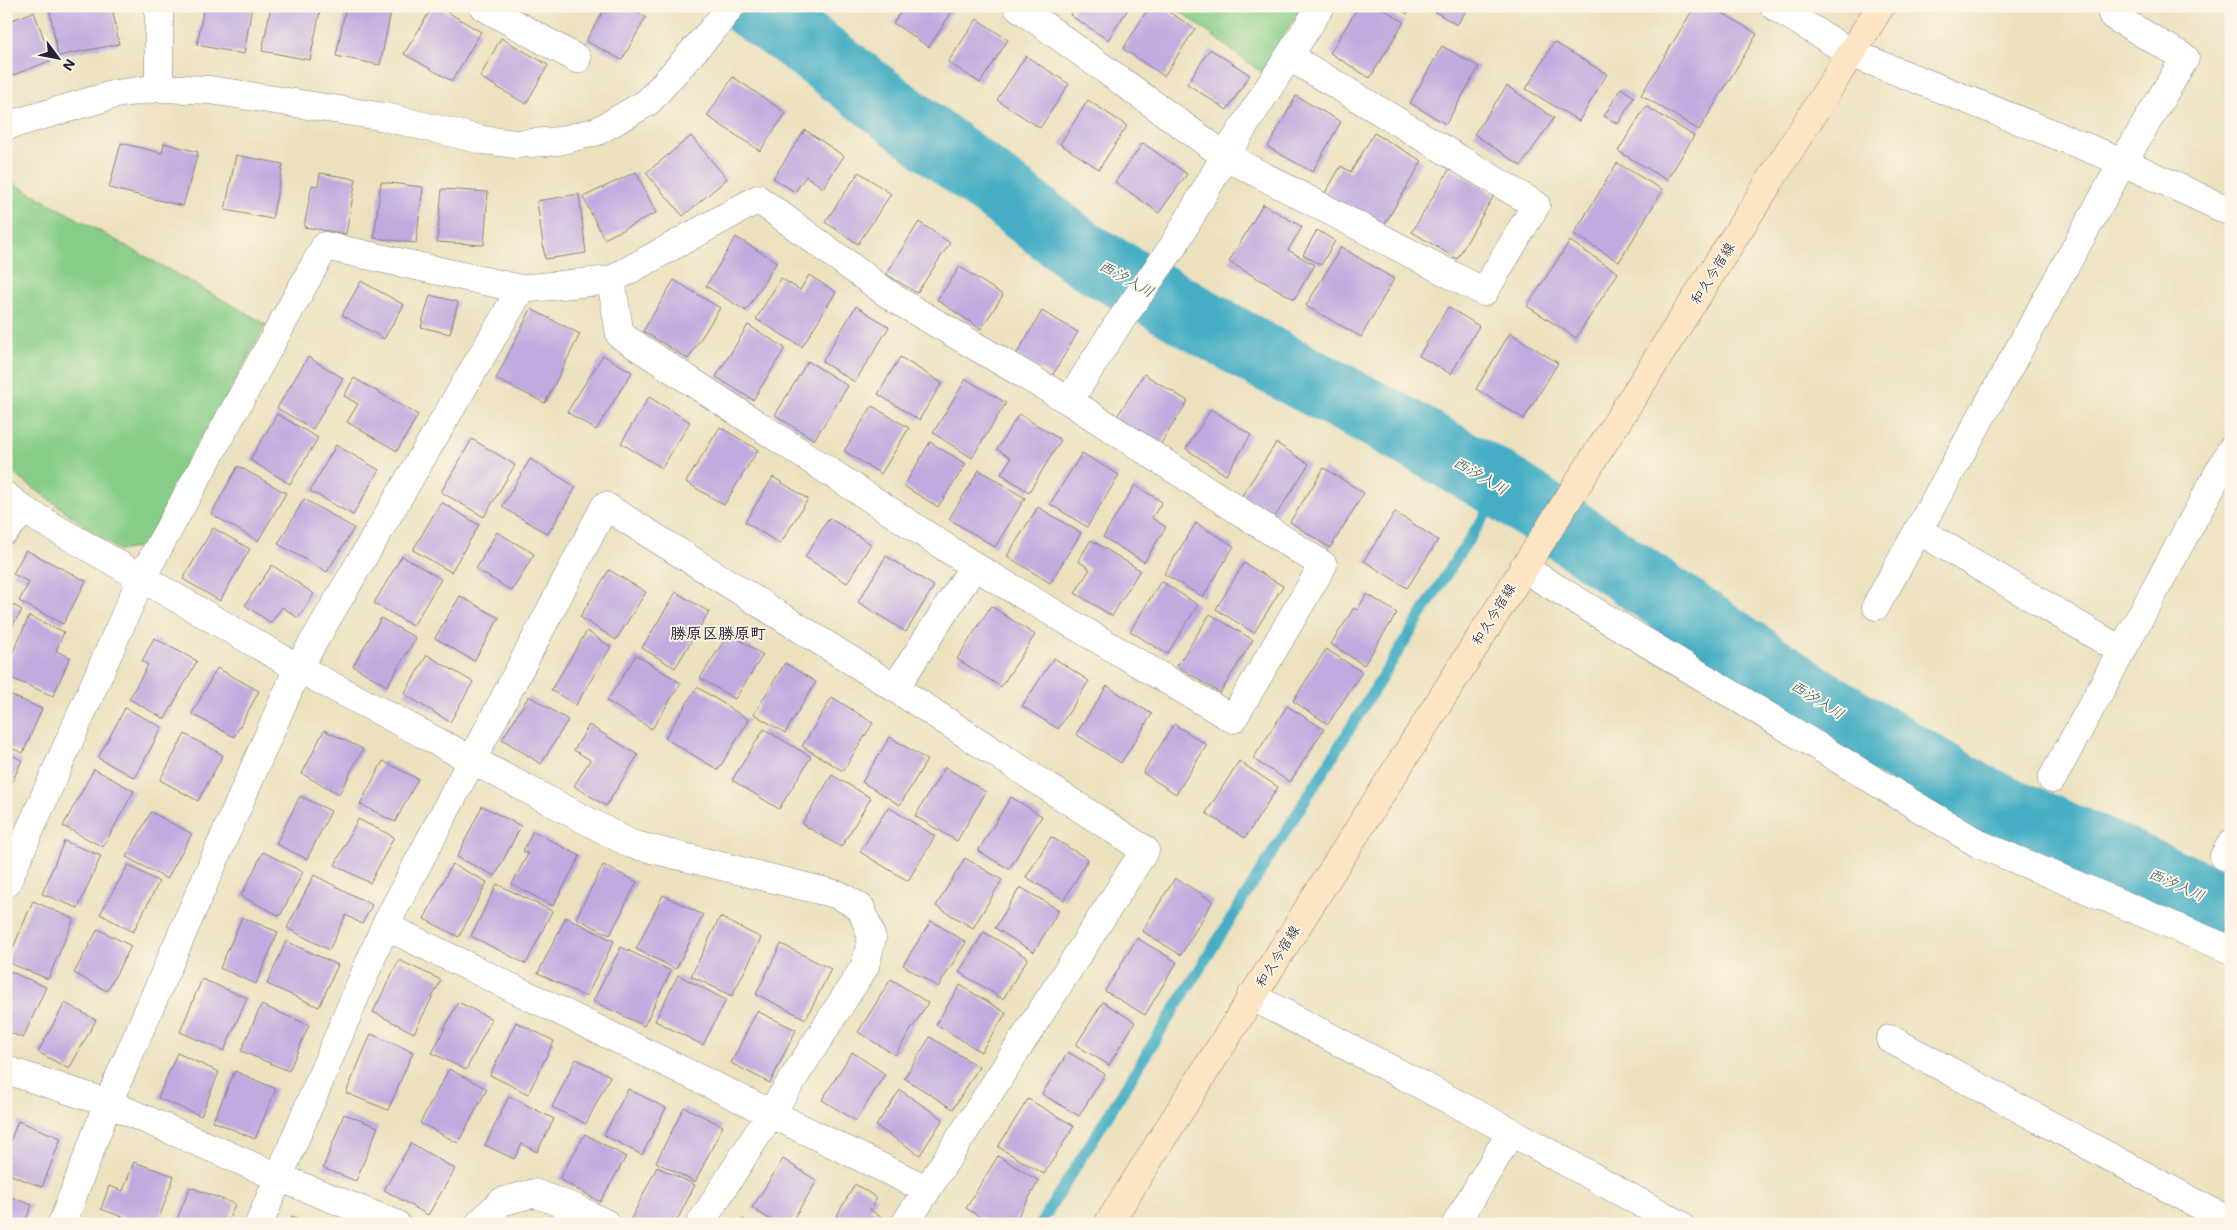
<svg xmlns="http://www.w3.org/2000/svg" width="2237" height="1230" font-family="Mali,'Klee One',sans-serif">
	<rect width="100%" height="100%" fill="#fcf5e5"/>
	<filter id="ink" filterUnits="userSpaceOnUse"><feTurbulence type="fractalNoise" baseFrequency=".02" numOctaves="2"/><feDisplacementMap in="SourceGraphic" scale="10" xChannelSelector="R" yChannelSelector="G"/><feConvolveMatrix kernelMatrix="1 2 1 2 8 2 1 2 1" color-interpolation-filters="sRGB"/></filter>
	<filter id="wash" filterUnits="userSpaceOnUse"><feTurbulence type="fractalNoise" baseFrequency=".0096" numOctaves="4" result="noise"/><feDisplacementMap in="SourceGraphic" scale="20" xChannelSelector="R" yChannelSelector="G"/><feGaussianBlur stdDeviation="1.12" result="paint"/><feColorMatrix in="noise" values="0 0 0 0 0 0 0 0 0 0 0 0 0 0 0 0 0 1.4 0 .05"/><feComposite in="paint" operator="in"/></filter>
	<g filter="url(#wash)">
		<rect width="100%" height="100%" fill="#ece1bf"/>
		<path fill="#88ce88" stroke="#557862" d="M1173,6h129l-41,66z
			M6,179l260,145 -121,222 -25,5 -114,-83z"/>
		<g fill="none" stroke-linecap="round" stroke-linejoin="round">
			<path stroke="#45aec4" stroke-width="11" d="M1040,1224l418,-668 46,-69"/>
			<path stroke="#45aec4" stroke-width="66" d="M751,6l44,30 290,219 183,104 119,62 117,66 305,208 166,100 256,113"/>
		</g>
		<g id="blocks">
			<path fill="#bfabdf" d="M49,6h63l7,38 -61,12z
				M204,6h48l-8,48 -47,-9z
				M271,6h50l-11,54 -48,-9z
				M346,6h46l-12,59 -44,-9z
				M433,6h4l44,26 -29,49 -48,-27z
				M606,6h21l19,11 -24,43 -36,-19z
				M905,6h49l1,1 -26,40 -36,-24z
				M1076,6h54l-22,34 -38,-25z
				M1150,6h10l35,23 -31,47 -41,-27z
				M1359,6h20l25,16 -34,56 -40,-25z
				M1395,6h17l-5,8z
				M1426,6h43l-12,19z
				M1695,6h17l45,28 -58,96 -58,-35z
				M34,12l18,48 -46,18v-56z
				M977,19l31,21 -28,43 -32,-21z
				M501,38l47,27 -22,39 -46,-27z
				M1554,42l53,32 -28,47 -53,-32z
				M1442,46l37,21 -33,57 -36,-21z
				M1210,49l40,26 -23,35 -40,-26z
				M1026,56l43,28 -29,44 -43,-28z
				M733,77l53,36 -26,38 -53,-35z
				M1507,86l47,32 -33,48 -47,-32z
				M1621,88l13,9 -16,27 -14,-8z
				M1296,96l45,26 -29,50 -44,-25z
				M1088,100l39,26 -28,43 -39,-25z
				M1646,106l48,30 -27,44 -49,-29z
				M805,130l39,26 -21,32 -17,-12 -11,16 -22,-14z
				M1374,133l48,28 -39,66 -58,-34 16,-27 10,6z
				M691,136l36,43 -44,37 -37,-43z
				M121,143l41,10 2,-10 34,9 -15,54 -74,-18z
				M1143,143l44,31 -28,39 -44,-31z
				M236,155l47,9 -11,55 -47,-9z
				M1617,163l46,27 -44,72 -45,-28z
				M1450,168l44,27 -37,64 -45,-27z
				M636,172l20,41 -52,26 -21,-42z
				M859,172l32,22 -33,50 -33,-22z
				M320,173l36,6 -10,55 -42,-7 8,-42 6,1z
				M381,182l42,5 -7,56 -42,-5z
				M442,189l46,3 -4,53 -47,-3z
				M579,194l7,59 -41,6 -8,-58z
				M1263,204l39,23 -14,23 27,15 -21,34 -65,-37z
				M919,222l31,21 -33,50 -31,-19z
				M1317,230l18,11 -14,24 -18,-10z
				M736,237l41,25 -31,49 -40,-25z
				M1570,241l48,32 -42,65 -49,-32z
				M1341,247l53,32 -33,58 -55,-31z
				M960,267l43,28 -22,34 -44,-29z
				M809,275l27,17 -34,55 -46,-28 25,-41 19,12z
				M674,280l46,28 -32,51 -45,-28z
				M361,281l43,24 -20,34 -42,-24z
				M430,295l28,7 -8,32 -29,-7z
				M856,306l33,21 -34,55 -33,-20z
				M1448,307l31,19 -28,48 -32,-18z
				M531,309l49,25 -35,69 -49,-24z
				M1042,311l36,21 -26,44 -36,-21z
				M748,325l37,23 -32,52 -37,-23z
				M1510,333l48,30 -34,56 -48,-30z
				M603,355l29,17 -36,58 -29,-18z
				M308,357l35,21 -30,51 -36,-21z
				M900,357l42,26 -23,37 -41,-26z
				M808,361l40,25 -34,54 -39,-25z
				M1144,374l44,27 -32,50 -43,-28z
				M354,378l64,37 -21,36 -50,-29 11,-18 -14,-8z
				M966,379l40,24 -34,55 -39,-25z
				M649,397l41,25 -28,46 -41,-25z
				M872,406l37,22 -28,46 -37,-23z
				M1211,409l40,26 -25,40 -40,-26z
				M277,414l41,24 -28,46 -40,-24z
				M1019,414l42,26 -32,52 -28,-18 10,-16 -14,-9z
				M720,427l38,23 -34,55 -38,-23z
				M472,439l43,26 -31,52 -43,-25z
				M930,442l36,22 -28,43 -34,-21z
				M1276,443l33,21 -35,54 -33,-21z
				M336,445l43,25 -26,45 -43,-24z
				M1082,453l37,22 -32,52 -37,-23z
				M530,459l46,28 -28,47 -46,-27z
				M238,466l48,27 -28,48 -47,-27z
				M1324,468l40,25 -34,55 -40,-26z
				M979,470l46,28 -30,49 -46,-28z
				M773,477l35,22 -28,45 -35,-22z
				M1135,485l27,17 -10,16 14,9 -22,35 -41,-25z
				M304,499l50,29 -27,44 -49,-28z
				M441,502l38,23 -28,47 -38,-22z
				M1038,507l43,26 -31,50 -43,-27z
				M1395,512l43,28 -31,48 -43,-27z
				M829,518l42,26 -24,39 -42,-26z
				M1196,523l38,23 -31,51 -39,-23z
				M213,528l37,21 -30,52 -37,-22z
				M497,532l37,22 -22,37 -36,-22z
				M1091,540l49,30 -28,46 -37,-23 15,-24 -12,-8z
				M26,550l60,31 -23,43 -44,-23 10,-19 -16,-8z
				M402,556l39,23 -28,47 -39,-23z
				M886,556l48,30 -28,46 -48,-30z
				M1244,563l39,23 -29,47 -38,-24z
				M272,565l42,29 -16,24 -16,-11 -11,16 -26,-18z
				M609,570l37,22 -30,48 -36,-23z
				M1161,581l37,24 -31,49 -37,-23z
				M676,592l33,20 -34,56 -33,-20z
				M1367,594l30,19 -33,52 -33,-21 23,-36 3,2z
				M460,596l39,22 -25,43 -39,-23z
				M6,601l16,9 -16,26z
				M991,606l44,29 -34,52 -44,-28z
				M1210,614l43,26 -33,53 -43,-27z
				M29,616l35,16 -8,19 14,6 -17,39 -47,-20v-8z
				M381,618l35,20 -29,48 -34,-20z
				M587,631l24,16 -35,58 -25,-15z
				M729,633l34,22 -28,44 -35,-21z
				M154,638l43,23 -32,58 -36,-20 19,-34 -6,-4z
				M1326,649l36,23 -34,52 -35,-23z
				M427,655l46,27 -23,40 -46,-28z
				M636,655l45,28 -29,46 -45,-28z
				M1054,658l35,23 -31,48 -36,-23z
				M785,663l31,19 -31,51 -31,-19z
				M217,668l42,23 -25,46 -42,-23z
				M1107,686l45,28 -31,49 -45,-29z
				M697,687l52,33 -31,50 -53,-32z
				M6,693l36,16 -19,44 -17,-7z
				M529,696l39,24 -27,44 -39,-25z
				M832,697l41,26 -30,48 -41,-25z
				M1287,706l37,23 -34,53 -37,-23z
				M125,708l37,19 -27,51 -37,-20z
				M1174,724l33,21 -31,49 -33,-21z
				M589,725l49,30 -32,51 -32,-20 16,-26 -16,-10z
				M764,729l47,28 -32,52 -47,-29z
				M324,730l39,19 -24,45 -37,-20z
				M185,734l38,21 -25,46 -38,-21z
				M890,737l37,23 -27,45 -38,-23z
				M6,753l16,7 -16,36z
				M383,761l35,18 -23,43 -35,-18z
				M1239,761l39,26 -33,51 -39,-25z
				M945,767l41,25 -29,49 -42,-25z
				M94,769l40,22 -31,56 -40,-21z
				M832,775l39,23 -30,49 -39,-23z
				M300,796l31,15 -24,48 -31,-15z
				M1011,797l31,19 -33,53 -31,-18z
				M482,806l39,20 -26,50 -38,-19z
				M888,807l47,29 -27,45 -48,-29z
				M151,812l41,22 -25,45 -41,-22z
				M358,819l36,18 -24,46 -35,-18z
				M533,831l47,25 -27,50 -41,-22 16,-30 -5,-3z
				M1051,837l37,22 -24,41 -38,-23z
				M64,841l37,15 -23,52 -36,-14z
				M263,852l40,20 -23,44 -39,-20z
				M965,858l37,22 -29,48 -37,-22z
				M452,864l35,18 -28,55 -35,-18z
				M128,865l31,17 -26,50 -33,-18z
				M603,865l34,17 -27,53 -34,-17z
				M314,875l58,30 -10,19 -16,-9 -17,35 -42,-22z
				M1175,878l38,23 -32,54 -39,-24z
				M497,884l55,27 -26,53 -55,-28z
				M1020,887l39,23 -25,42 -39,-24z
				M663,895l40,20 -27,54 -40,-20z
				M33,901l41,18 -26,60 -41,-17z
				M242,917l36,15 -22,52 -36,-16z
				M566,917l48,24 -28,56 -48,-24z
				M720,917l41,21 -29,58 -41,-20z
				M931,921l35,21 -28,45 -35,-22z
				M98,929l33,17 -24,45 -33,-18z
				M984,932l44,26 -25,41 -44,-27z
				M1137,938l40,24 -32,53 -40,-24z
				M286,941l52,24 -19,42 -52,-23z
				M781,944l50,25 -25,50 -50,-25z
				M621,947l50,24 -27,55 -51,-25z
				M399,960l42,20 -27,53 -41,-21z
				M7,970l39,17 -23,51 -17,-7z
				M678,975l48,25 -23,45 -48,-24z
				M202,979l45,19 -23,53 -44,-19z
				M891,979l37,24 -33,52 -37,-23z
				M960,985l46,28 -25,39 -45,-28z
				M458,1002l34,17 -26,51 -34,-17z
				M1103,1002l32,20 -26,43 -33,-20z
				M65,1003l31,17 -27,49 -31,-17z
				M261,1005l48,20 -20,46 -48,-20z
				M757,1011l39,19 -26,53 -39,-20z
				M516,1022l38,19 -26,53 -38,-19z
				M371,1034l42,18 -25,58 -42,-17z
				M930,1037l49,30 -26,42 -49,-31z
				M852,1052l33,22 -29,47 -34,-21z
				M1068,1052l37,22 -26,42 -37,-22z
				M177,1053l42,19 -18,44 -43,-18z
				M576,1059l34,17 -24,48 -34,-17z
				M449,1069l38,20 -29,54 -38,-20z
				M235,1071l41,18 -21,50 -42,-18z
				M628,1089l38,19 -24,47 -38,-20z
				M900,1090l43,29 -23,36 -44,-29z
				M509,1096l45,23 -17,33 -15,-8 -8,15 -29,-14z
				M1028,1099l46,27 -30,48 -46,-27z
				M684,1107l39,19 -28,56 -39,-20z
				M344,1114l34,13 -22,54 -33,-13z
				M18,1121l43,17 -19,49 -36,-14v-21z
				M585,1134l41,23 -26,45 -41,-23z
				M411,1143l44,26 -27,46 -44,-25z
				M998,1156l41,25 -26,43h-22l-25,-16z
				M783,1159l34,22 -27,43h-13l-25,-16z
				M134,1162l40,14 -17,48h-15l-41,-15 8,-23 14,5z
				M657,1167l38,18 -20,39h-34l-10,-5z
				M855,1184l22,14 -7,12 17,11 -1,3h-54z
				M190,1187l45,17 -8,20h-52z
				M6,1195l26,10 -8,19h-18z
				M292,1216l19,8h-22z
				M743,1219l9,5h-12z"/>
		</g>
	</g>
	<g filter="url(#ink)">
		<use href="#blocks" fill-opacity="0" stroke="#87827d" stroke-width="1"/>
		<g fill="none" stroke-linecap="round" stroke-linejoin="round">
			<defs>
				<path id="minor" d="M483,6l94,53
					M1017,6l208,150 259,136 52,-87 -246,-148
					M1851,53l272,109 108,50
					M159,88v-82
					M1069,401l47,-74 58,-82 51,-89 96,-150
					M6,496l18,14 274,158 333,176 208,51 22,13 11,30 -7,28 -165,258
					M6,530l18,-20
					M1918,530l204,121
					M1523,568l456,276 252,106
					M1876,606l247,-444 62,-104 -72,-42 -4,-10
					M895,688l79,-122
					M2052,779l179,-329
					M2224,856l7,-12
					M6,884l135,-305 184,-333 196,43 90,-9 147,-81 137,100 174,102 254,164 -90,154 -259,-153 -354,-231 -9,-55
					M385,926l541,263
					M1251,996l260,136 168,92
					M1890,1039l341,183
					M6,1070l102,33 170,74 118,47
					M62,1224l46,-121 190,-435 223,-379
					M259,1224l126,-298 220,-420 290,182 250,162 -240,374
					M479,1224l22,-22 33,-9 41,15 32,16
					M1456,1224l55,-92"/>
				<path id="tertiary" d="M1774,6l77,47
					M6,126l110,-32 43,-6 51,2 175,27 98,23 33,4 43,-3 39,-10 50,-29 65,-73 18,-23"/>
				<path id="secondary" d="M1108,1224l773,-1218"/>
			</defs>
			<use href="#minor" stroke="#87827d" stroke-width="29"/>
			<use href="#tertiary" stroke="#87827d" stroke-width="29"/>
			<use href="#secondary" stroke="#87827d" stroke-width="29"/>
			<use href="#minor" stroke="#fff" stroke-width="28"/>
			<use href="#tertiary" stroke="#fff" stroke-width="28"/>
			<use href="#secondary" stroke="#fde5c4" stroke-width="28"/>
		</g>
	</g>
	<g text-anchor="middle" dominant-baseline="central" stroke-width="4" stroke-linejoin="round" paint-order="stroke">
		<g font-size="14" fill="#22223b" stroke="#fcf5e5">
			<text transform="translate(1712 273) rotate(-58)">和久今宿線</text>
			<text transform="translate(1493 614) rotate(-58)">和久今宿線</text>
			<text transform="translate(1277 956) rotate(-58)">和久今宿線</text>
		</g>
		<g font-size="15" font-style="italic" fill="#305a72" stroke="#fcf5e5">
			<text transform="translate(1127 278) rotate(29)">西汐入川</text>
			<text transform="translate(1481 475) rotate(30)">西汐入川</text>
			<text transform="translate(1818 699) rotate(32)">西汐入川</text>
			<text transform="translate(2177 884) rotate(24)">西汐入川</text>
		</g>
		<g font-size="16" font-weight="bold" fill="#22223b" stroke="#fcf5e5">
			<text x="718" y="632">勝原区勝原町</text>
		</g>
	</g>
	<rect width="2237" height="1230" fill="none" stroke="#fcf5e5" stroke-width="25"/>
	<g transform="translate(58 58) rotate(122)" stroke="#fcf5e5" stroke-width="4" paint-order="stroke">
	<path d="M0-4L9 19L0 12L-9 19Z" fill="#22223b"/>
	<text y="-8" font-size="14" font-weight="bold" text-anchor="middle" fill="#22223b">N</text>
	</g>
</svg>
